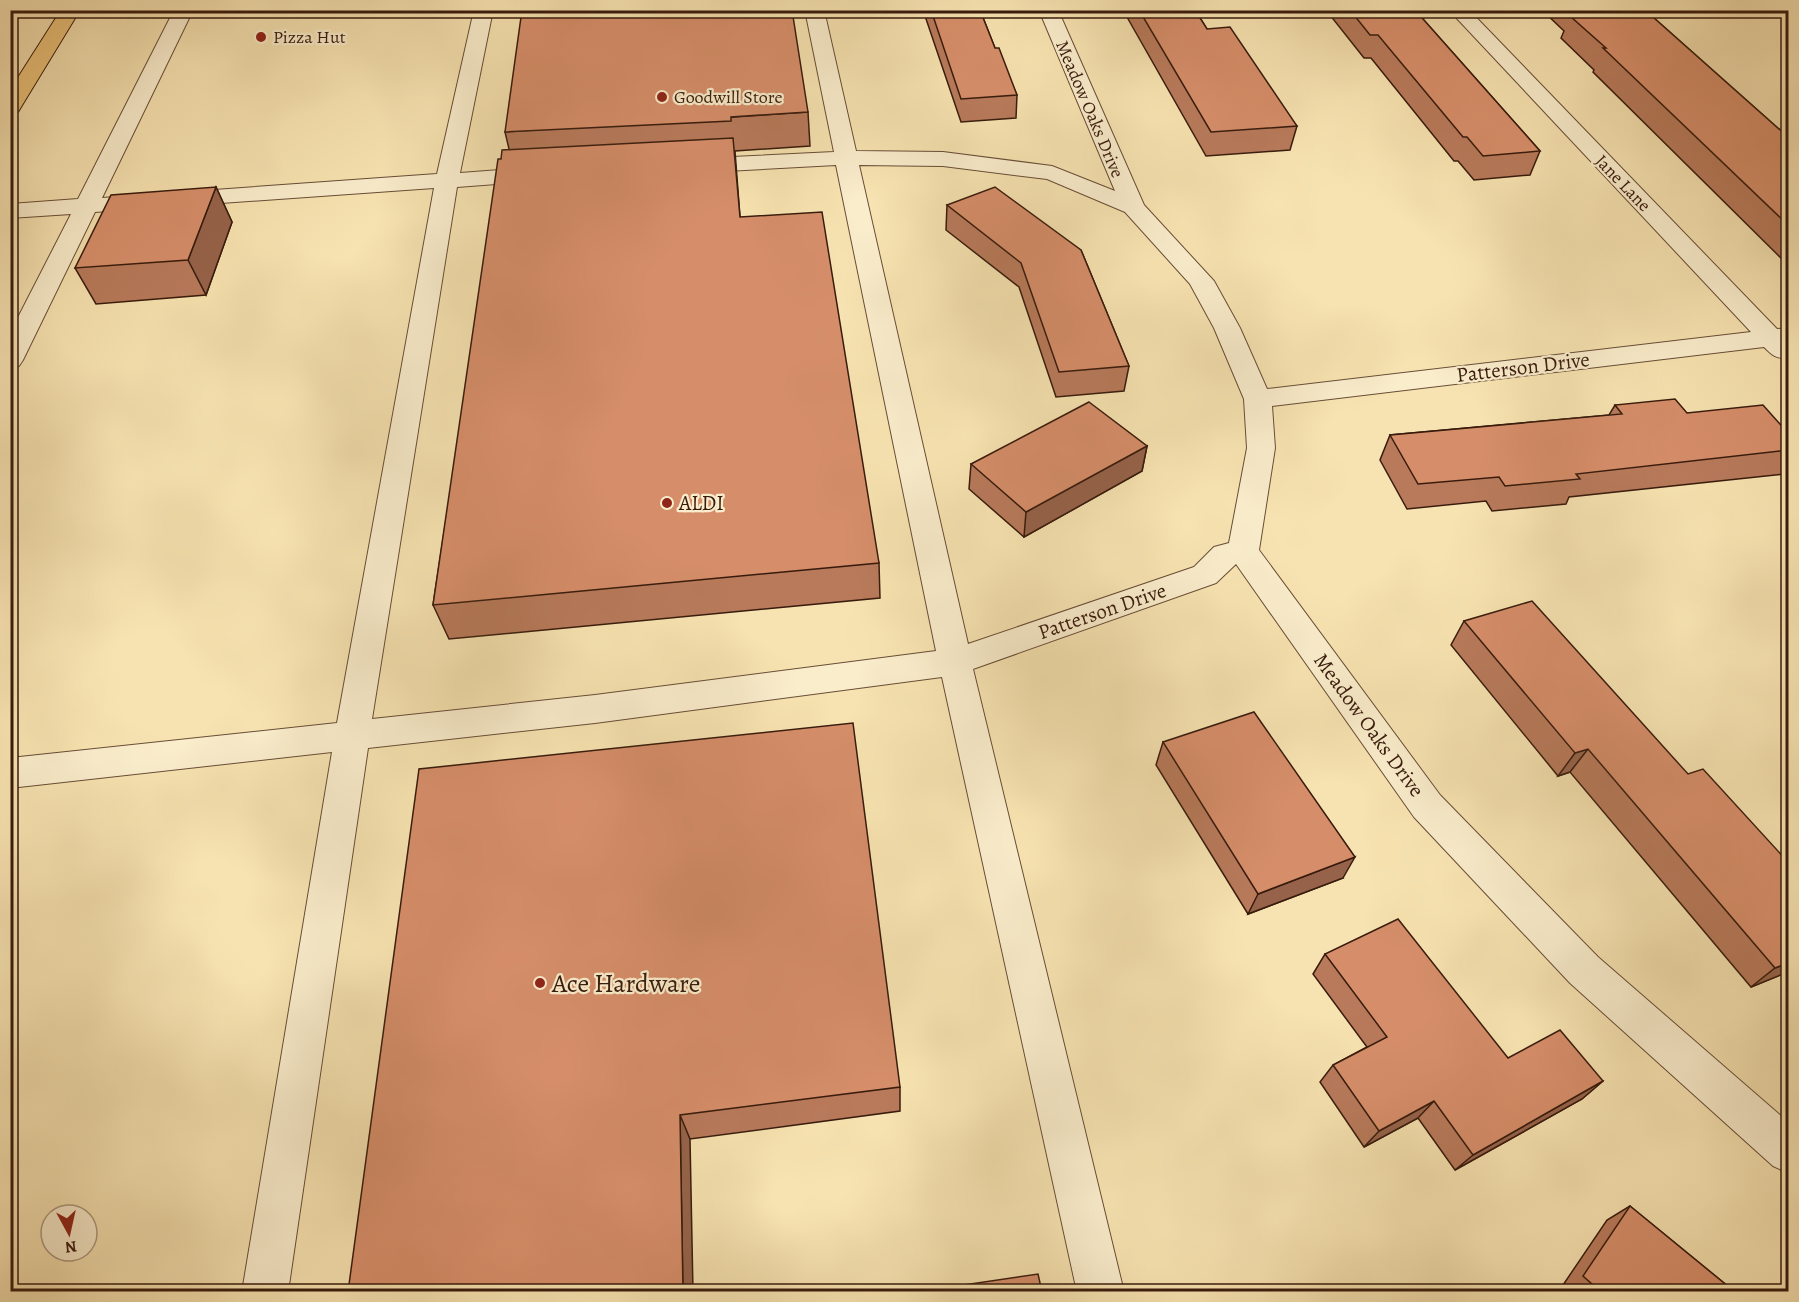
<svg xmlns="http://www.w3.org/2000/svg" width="1799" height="1302" font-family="Alegreya,serif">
	<rect width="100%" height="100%" fill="#f7e3b1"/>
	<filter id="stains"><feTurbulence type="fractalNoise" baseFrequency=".00333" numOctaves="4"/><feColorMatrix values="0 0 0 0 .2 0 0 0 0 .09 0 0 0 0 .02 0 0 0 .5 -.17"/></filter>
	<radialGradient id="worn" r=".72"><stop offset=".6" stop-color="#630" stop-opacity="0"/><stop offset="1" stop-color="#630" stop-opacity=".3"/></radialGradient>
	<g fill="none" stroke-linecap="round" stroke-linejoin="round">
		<defs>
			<path id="minor" d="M174,10h19l-91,188 335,-24 37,-164h19l-33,163 79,-6 8,2 3,5 -3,5 -8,2 -82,6 -85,532 223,-24 341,-44 -100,-486 -147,8 -8,-2 -3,-5 3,-5 8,-2 145,-7 -29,-142h19l32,141 87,1 109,14 63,25 -76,-181h19l86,195 70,76 26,47 27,61 484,-57 -302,-322h20l308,319 11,-1v29c-11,3 -16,-2 -24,-10l-492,59 3,42 -16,102 181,245 158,162 190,165v51l-15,-7 -203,-183 -156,-166 -178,-253 -20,19 -243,86 151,623h-47l-135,-615 -347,46 -227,25 -80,544h-46l90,-540 -322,36v-30l327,-35 97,-535 -339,24 -72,148 -4,6 -9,2v-35l61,-119 -61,4v-14l68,-5zM859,165l84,1 104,13 78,33 65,72 24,44 30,71 3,49 -18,95 -15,4 -20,20 -226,77z"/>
			<path id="major" d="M61,10h19l-59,97 -3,5 -8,1v-23z"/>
		</defs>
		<use href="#minor" stroke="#684d36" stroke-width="2"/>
		<use href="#major" stroke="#381b0d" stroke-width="2"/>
		<use href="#minor" fill="#faedcc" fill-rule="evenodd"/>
		<use href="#major" fill="#ecc278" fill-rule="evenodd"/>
	</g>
	<path fill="#b87a5b" stroke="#381b0d" stroke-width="1.5" d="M923,10h57l15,38 22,47 -1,23 -55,4z
		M1123,10h72l12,19 90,97 -7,24 -84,6z
		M1326,10h89l125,141 -10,24 -56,5 -16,-19h-4l-83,-103h-7z
		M1542,10h103l143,127v128l-195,-193 1,-2 -33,-32 3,-7z
		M808,112l2,34 -75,5 5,66 139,346 1,35 -431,41 -16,-34 68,-446 8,-10 -4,-17z
		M216,187l16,35 -26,73 -110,9 -21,-36z
		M947,205l134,45 48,116 -5,25 -68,6 -37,-110 -73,-57z
		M1615,405l72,8 101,20v35l-4,6 -215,23 -3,7 -74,7 -6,-10 -79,8 -27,-49 10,-25 219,-20z
		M1147,446l-5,25 -118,66 -55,-48 2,-25z
		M1464,621l224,153 100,198 -37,15 -181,-215 -12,4 -107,-131z
		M1163,742l180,136 -95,36 -92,-149z
		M419,769l481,318v24l-210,28z
		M1325,954l183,104 95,23 -21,18 -127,71 -37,-52 -54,29 -44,-65 13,-17 34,-18 -54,-73z
		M1630,1206l105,86h-171l-3,-4 46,-68z"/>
	<path fill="#96634a" stroke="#381b0d" stroke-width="1.5" d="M216,187l16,35 -26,73 -18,-35z
		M1147,446l-5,25 -118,66 2,-25z
		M1588,749l-18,23 -12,4 17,-23z
		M1355,857l-12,21 -95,36 10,-20z
		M1788,963v9l-37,15 24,-19z
		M1603,1081l-21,18 -127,71 18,-15z
		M1434,1101l-16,17 -54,29 15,-16z
		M680,1115l10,24 3,153h-10z"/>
	<path fill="#d68e6a" stroke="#381b0d" stroke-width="1.5" d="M522,10h270l16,102 -77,5v4l-226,11z
		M931,10h49l15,38h4l18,47 -56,4z
		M1139,10h56l12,19 23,-2 67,99 -86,6z
		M1350,10h65l125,141 -57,5 -16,-19h-4l-85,-102h-8z
		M1575,10h70l143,127v88l-185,-177h3l-36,-32 10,-1z
		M733,138l7,79 82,-5 57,351 -446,42 65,-446h3l1,-9z
		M216,187l-28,73 -113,8 36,-73z
		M995,187l86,63 48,116 -70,6 -38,-109 -74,-58z
		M1675,399l12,14 76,-8 25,28v17l-212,24 4,5 -75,7 -6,-9 -81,7 -28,-49 232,-21 -7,-9z
		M1089,402l58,44 -121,66 -55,-48z
		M1532,601l156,173 15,-5 85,93v101l-13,5 -187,-219 -13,4 -111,-132z
		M1254,712l101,145 -97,37 -95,-152z
		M853,723l47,364 -220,28 3,177h-335l71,-523z
		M1398,919l110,139 52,-28 43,51 -130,74 -39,-54 -55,30 -46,-66 54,-28 -62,-83z
		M1630,1206l105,86h-134l-18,-16z
		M1038,1274l4,18h-126z"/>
	<g fill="#8f2418" stroke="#faedcc" stroke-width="2">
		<circle cx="261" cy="37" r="6"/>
		<circle cx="662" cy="97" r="6"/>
		<circle cx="667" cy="503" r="6"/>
		<circle cx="540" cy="983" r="6"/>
	</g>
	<g text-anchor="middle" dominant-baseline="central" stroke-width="4.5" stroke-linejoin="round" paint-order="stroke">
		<g font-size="18" fill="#381b0d" stroke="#faedcc" text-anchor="start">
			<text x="273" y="37">Pizza Hut</text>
			<text x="674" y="97">Goodwill Store</text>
		</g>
		<g font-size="18" fill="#381b0d" stroke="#faedcc">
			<text transform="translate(1090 109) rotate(67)">Meadow Oaks Drive</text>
			<text transform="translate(1623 183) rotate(46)">Jane Lane</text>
		</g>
		<g font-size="21" fill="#381b0d" stroke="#faedcc">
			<text transform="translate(1523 367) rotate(-7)">Patterson Drive</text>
			<text transform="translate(1102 611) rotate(-19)">Patterson Drive</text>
			<text transform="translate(1369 725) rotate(54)">Meadow Oaks Drive</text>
		</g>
		<g font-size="21" fill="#381b0d" stroke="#faedcc" text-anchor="start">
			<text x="679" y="503">ALDI</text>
		</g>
		<g font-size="26" fill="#381b0d" stroke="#faedcc" text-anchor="start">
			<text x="552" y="983">Ace Hardware</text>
		</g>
	</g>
	<rect width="1799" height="1302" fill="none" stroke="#f7e3b1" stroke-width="36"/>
	<rect x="12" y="12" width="1775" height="1278" fill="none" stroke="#381b0d" stroke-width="3"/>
	<rect x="18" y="18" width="1763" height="1266" fill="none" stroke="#381b0d" stroke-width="1.5"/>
	<g transform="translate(69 1233) rotate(172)"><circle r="28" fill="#faedcc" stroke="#ac9980" stroke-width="1.5"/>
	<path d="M0-4.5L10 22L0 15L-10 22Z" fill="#8f2418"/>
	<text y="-9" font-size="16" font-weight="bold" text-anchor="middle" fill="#381b0d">N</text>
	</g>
	<rect width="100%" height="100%" filter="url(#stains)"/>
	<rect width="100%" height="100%" fill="url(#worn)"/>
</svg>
